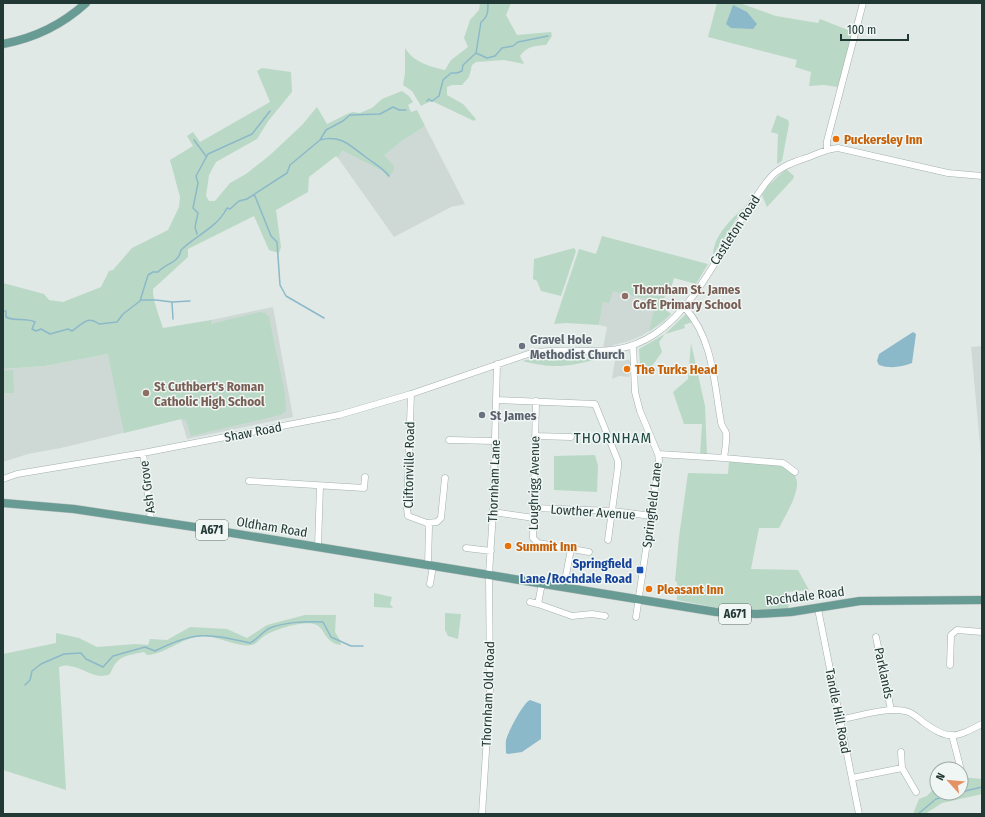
<svg xmlns="http://www.w3.org/2000/svg" width="985" height="817" font-family="'Fira Sans Condensed',sans-serif">
	<rect width="100%" height="100%" fill="#e0e9e6"/>
	<path fill="#ced9d5" d="M425,126l40,78 -14,3 -57,30 -56,-79 2,-4 3,-3 39,20 5,6 -4,-22 19,-14z
		M579,249l93,36 -12,20 11,9 -7,8 -23,14 -12,5 -26,7 4,-21 -8,-2 4,-23z
		M273,307l20,110 -106,22 -6,-20 -120,29 -33,6 -25,8v-93l42,-3 63,-12 103,-29v-5z
		M982,346v110h-1l-10,-109z
		M615,359l14,1 2,2 -2,15 -10,-1 -7,3z"/>
	<path fill="#bad8c6" d="M480,3h31l-5,12 11,20 34,-3 1,4 -6,9c-12,1 -19,1 -26,11l4,8 -20,-4 -28,2 -4,3 -3,12 -7,8h-10l-5,2v8l16,9 13,15 -2,2 -40,-19h-5l-8,4 -9,-15 -9,-6 2,-12v-25c8,14 26,19 40,22l6,-10 17,-13 -4,-9 6,-18 9,-10z
		M717,3h23l36,13 42,7 2,-4 33,13 -15,55 -14,-2 -15,1 2,-14 -16,-5 2,-7 -89,-23z
		M262,68l29,4 1,20 -23,28 -12,19 -41,23 -7,13 -3,21 3,5h6l15,-18 16,-9 24,-19 32,-30 15,-18 10,17 20,-10 6,-2 7,1 12,-5 10,-9 20,-8 7,5 4,6 -5,3 3,7 6,-2 8,16 -23,15 -18,14 10,11v4l-6,8 -6,-7 -39,-20 -3,3 -2,4 -2,-2 -27,21 -1,15 -32,18 5,37 -2,6 -10,-3 -15,-34 -66,33v8l-35,32c-1,9 7,30 10,39l48,-8v4l49,-12 5,1 4,4 16,77 1,17 -6,4 -89,21 -5,-16 -5,-1 -57,14 -16,-79 -63,12 -42,3v-86l41,11 5,6 14,2 38,-15 8,-16 4,-1 19,-22 36,-18 11,-23 1,-10 -10,-37 23,-14 -6,-10 6,-4 7,10 70,-40 -13,-31z
		M777,115l11,5 1,4 -7,37 -5,3 1,-30 -7,-2z
		M786,169l8,7 -1,3 -26,28 -5,-12 6,-9z
		M744,207l-31,48c1,-20 17,-34 31,-48z
		M602,236l106,28 -12,20 -22,-6 -2,7 -13,20 12,9 -22,18 7,-31 -43,-10 -4,12 -6,-1 -4,23 -33,-2 -12,1 25,-75 17,5z
		M574,248l2,3 -15,45 -20,-5 -4,-10 -4,-2 1,-20z
		M686,314l9,7 -11,4 1,3 -20,6 -6,8 3,10 -10,14 -15,3 3,-5 -1,-15 26,-15z
		M691,343l14,63 2,49h-7l2,-31h-18l-11,-32 15,-13z
		M551,355l47,4c-32,8 -43,10 -76,2z
		M13,370l1,23h-11v-22z
		M595,455l3,11 -1,26 -43,-2v-34z
		M729,461c19,1 77,-2 67,30 -3,13 -11,25 -17,37h-20l-8,41 47,1 11,20 -22,2 2,17 -43,2 -22,-2 -47,-9v-18l-2,-1 4,-44 9,-64 40,1z
		M374,593l18,4 -2,7 3,4 -19,-1z
		M445,613l16,1 -3,25 -10,-3 -3,-6z
		M305,615h31l-1,17 5,8 1,5c-18,-2 -15,-18 -27,-21 -11,-3 -38,5 -48,11 -5,2 -9,9 -14,10 -15,3 -35,-10 -51,-9 -20,2 -35,18 -54,19l-3,-3c-19,4 -26,3 -34,22 -15,7 -26,-7 -41,-8 -3,-1 -7,0 -10,1l7,123 -63,-20v-116l53,-11v-10l23,5 18,9 38,-3 13,1 2,-6 17,1 23,-13 37,2 20,9 20,-13z
		M961,777l21,2v15l-40,9 -17,11h-12l6,-15 8,-3 10,-11v8h24z"/>
	<path fill="#8cb9c9" d="M733,5l14,7 10,12 -4,5 -22,-1 -5,-4z
		M913,332l3,2 -4,29c-11,4 -21,6 -33,2l-2,-4 2,-7z
		M530,700l11,4v35l-19,13 -14,2 -2,-1c0,-5 -1,-12 1,-16 3,-8 16,-34 23,-37z"/>
	<g fill="none" stroke-linecap="round" stroke-linejoin="round">
		<path stroke="#8cb9c9" stroke-width="1.5" d="M476,53l5,-31c7,-5 7,-11 7,-19
			M427,101l2,-2 3,2 7,-5 4,-16 8,-7h6l5,-2 1,-6 13,-12 11,5 8,-2 7,-8 11,-2 5,-4 30,-6
			M194,140l12,16
			M320,140c22,-6 31,7 47,18 8,6 16,10 22,18
			M253,195l2,1 16,40 6,6 3,43 6,11 38,22
			M197,234l-2,-7 3,-14 -5,-5 5,-25 -2,-7 12,-22 44,-20 18,-23
			M141,300h15l16,2 18,-1
			M172,303l1,16
			M3,311h3v6c9,5 19,0 29,5l-3,7 4,2 5,-2 9,5 18,-5 4,2c11,-7 15,-16 27,-7l18,-2 6,-8 17,-13 8,-26 5,-3h5c8,-9 21,-9 23,-22 15,-15 36,-22 46,-42l3,1 9,-8 8,-2 40,-26 3,-8 30,-25 6,-10 17,-9 7,-6 30,-1 13,-7 6,3h7
			M25,685l5,-5 2,-9 9,-7 23,-10 17,-1 5,6 17,8 10,-11 32,-9 10,4c40,-20 52,-18 95,-8 7,-3 13,-12 20,-15 14,-6 38,-7 53,-6l8,15 20,9h12
			M961,792l21,-5
			M918,814l18,-15 23,-6"/>
		<defs>
			<path id="minor" d="M827,149v-8l36,-138
				M685,308c28,30 29,75 36,114 0,4 4,7 5,11 1,7 -1,17 -2,25
				M633,345l2,47 5,19 18,43 1,7 -23,156
				M411,394l-4,115 1,7 19,7
				M496,400l99,4 23,57v6l-10,73
				M536,401l-3,137 5,5 51,9
				M535,436l36,1
				M449,440l46,1
				M143,453l8,67
				M658,454l66,4 59,5 12,9
				M3,479l14,-5 126,-21 196,-38 72,-21 120,-41c46,-9 80,10 124,-19 41,-27 69,-90 97,-131 7,-10 14,-23 24,-31 10,-8 21,-11 33,-15 10,-4 18,-8 29,-9l110,25 34,3
				M249,481l115,7 1,-11
				M534,508l79,3 39,5
				M493,512l41,6
				M318,546l2,-60
				M466,548l25,3
				M428,565l1,-39 -2,-3 10,-1 4,-4 4,-40
				M542,583l-4,21 34,12 20,-2 13,2
				M430,584l3,-18
				M564,586l7,-37
				M530,602l8,2
				M818,609l41,205
				M876,637l15,73
				M950,665l1,-30 6,-5 25,2
				M840,720c18,-4 47,-13 65,-9 7,1 12,6 18,11 26,19 32,16 59,2
				M952,735l10,39
				M901,752l1,16 14,24
				M852,778l50,-10
				M482,814l8,-125 -1,-115 4,-62 4,-148"/>
			<path id="major" d="M3,44c32,-6 59,-19 83,-41
				M3,503l71,6 127,19 515,84 41,2 34,-2 69,-11 122,-1"/>
		</defs>
		<use href="#minor" stroke="#a3b0ad" stroke-width="7"/>
		<use href="#major" stroke="#bdc3c2" stroke-width="9"/>
		<use href="#minor" stroke="#fff" stroke-width="6"/>
		<use href="#major" stroke="#689b93" stroke-width="8"/>
	</g>
	<g fill="#e8710a" stroke="#f0f6f4" stroke-width="1.5">
		<circle cx="836" cy="139" r="4"/>
		<circle cx="627" cy="369" r="4"/>
		<circle cx="508" cy="546" r="4"/>
		<circle cx="649" cy="589" r="4"/>
	</g>
	<g fill="#8d6e63" stroke="#f0f6f4" stroke-width="1.5">
		<circle cx="625" cy="296" r="4"/>
		<circle cx="146" cy="393" r="4"/>
	</g>
	<g fill="#6b7280" stroke="#f0f6f4" stroke-width="1.5">
		<circle cx="522" cy="346" r="4"/>
		<circle cx="482" cy="415" r="4"/>
	</g>
	<rect fill="#1a4fb4" stroke="#f0f6f4" stroke-width="1.5" x="636" y="566" width="8" height="8" rx="2"/>
	<g text-anchor="middle" dominant-baseline="central" stroke-width="3" stroke-linejoin="round" paint-order="stroke">
		<g fill="#f0f6f4" stroke="#60716e" stroke-width="1">
			<rect x="196" y="520" width="32" height="20" rx="3"/>
			<rect x="719" y="604" width="32" height="20" rx="3"/>
		</g>
		<g font-size="12" font-weight="bold" fill="#223834">
			<text x="212" y="530">A671</text>
			<text x="735" y="614">A671</text>
		</g>
		<g font-size="13" font-weight="bold" fill="#c56008" stroke="#f0f6f4" text-anchor="start">
			<text x="844" y="139">Puckersley Inn</text>
			<text x="635" y="369">The Turks Head</text>
			<text x="516" y="546">Summit Inn</text>
			<text x="657" y="589">Pleasant Inn</text>
		</g>
		<g font-size="13" fill="#223834" stroke="#f0f6f4">
			<text transform="translate(735 230) rotate(-57)">Castleton Road</text>
			<text transform="translate(253 432) rotate(-11)">Shaw Road</text>
			<text transform="translate(409 465) rotate(-89)">Cliftonville Road</text>
			<text transform="translate(494 481) rotate(-88)">Thornham Lane</text>
			<text transform="translate(534 483) rotate(-89)">Loughrigg Avenue</text>
			<text transform="translate(147 487) rotate(-97)">Ash Grove</text>
			<text transform="translate(652 505) rotate(-83)">Springfield Lane</text>
			<text transform="translate(593 512) rotate(4)">Lowther Avenue</text>
			<text transform="translate(272 527) rotate(9)">Oldham Road</text>
			<text transform="translate(805 596) rotate(-7)">Rochdale Road</text>
			<text transform="translate(884 673) rotate(78)">Parklands</text>
			<text transform="translate(488 694) rotate(-88)">Thornham Old Road</text>
			<text transform="translate(838 711) rotate(79)">Tandle Hill Road</text>
		</g>
		<g font-size="13" font-weight="bold" fill="#785e54" stroke="#f0f6f4" text-anchor="start">
			<text x="633" y="289">Thornham St. James<tspan x="633" dy="15">CofE Primary School</tspan></text>
			<text x="154" y="386">St Cuthbert's Roman<tspan x="154" dy="15">Catholic High School</tspan></text>
		</g>
		<g font-size="13" font-weight="bold" fill="#5b616d" stroke="#f0f6f4" text-anchor="start">
			<text x="530" y="339">Gravel Hole<tspan x="530" dy="15">Methodist Church</tspan></text>
			<text x="490" y="415">St James</text>
		</g>
		<g font-size="13" font-weight="bold" fill="#164399" stroke="#f0f6f4" text-anchor="end">
			<text x="632" y="563">Springfield<tspan x="632" dy="15">Lane/Rochdale Road</tspan></text>
		</g>
		<g font-size="15" letter-spacing="1" fill="#204842" stroke="#f0f6f4">
			<text x="613" y="438">THORNHAM</text>
		</g>
	</g>
	<rect width="985" height="817" fill="none" stroke="#223834" stroke-width="8"/>
	<g transform="translate(949 781) rotate(297)"><circle r="19" fill="#f0f6f4" stroke="#9eaaa7"/>
	<path d="M0-3L7 15L0 10L-7 15Z" fill="#e49163"/>
	<text y="-6" font-size="11" font-weight="bold" text-anchor="middle" fill="#223834">N</text>
	</g>
	<path d="M841 34v6h67v-6" fill="none" stroke="#223834" stroke-width="2"/>
	<text x="847" y="34" font-size="12" fill="#223834" stroke="#f0f6f4" stroke-width="3" paint-order="stroke">100 m</text>
</svg>
